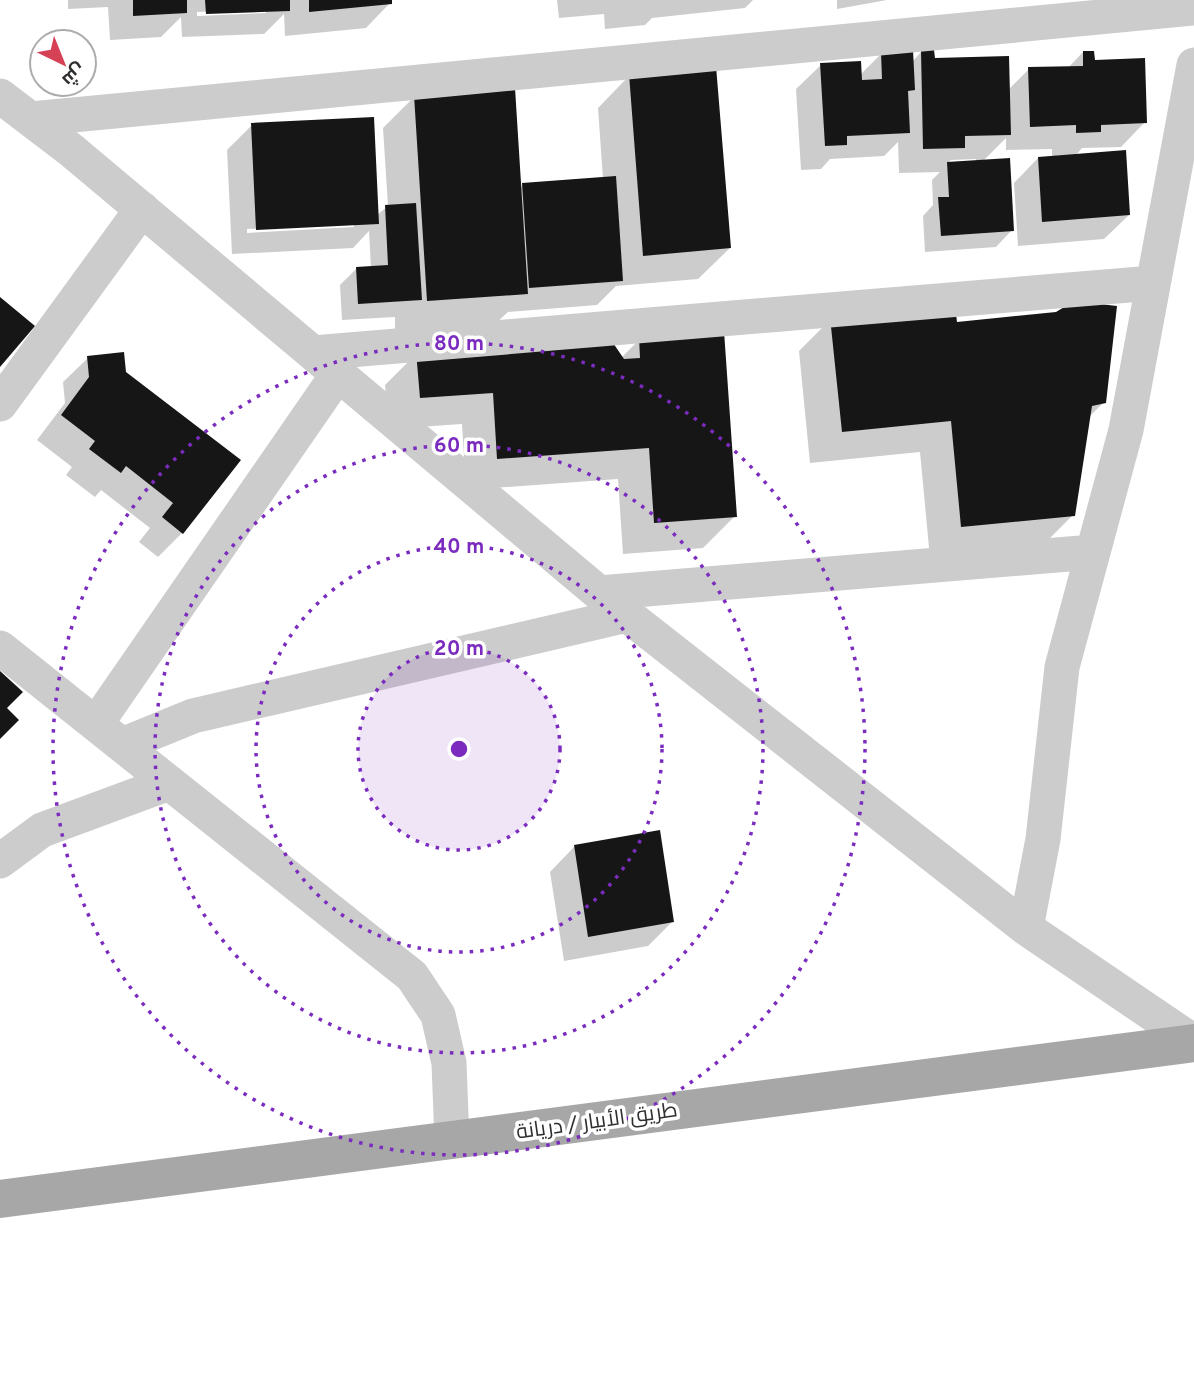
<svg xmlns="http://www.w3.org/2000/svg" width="1194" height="1374" font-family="Overpass,Cairo,sans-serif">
	<rect width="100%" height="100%" fill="#fff"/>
	<path fill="#0003" fill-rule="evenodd" d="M68,0h322v3l-24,25 -81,8 -1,-22 -20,20 -82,3 -1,-20 -20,20 -51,3 -2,-33 -40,2zM266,10v3l-69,3v-4z
		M557,0h196l-8,8 -93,10 -7,7 -40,4 -1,-15 -45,4z
		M837,0h50l-50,9z
		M921,52l12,8 75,30 21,-21 39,-1 15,-16 62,70 -24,25 -39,1 -7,8 54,59 -25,24 -86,7 -4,-63 24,-25 14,-1v-8l-46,1v-12l-24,24 30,68 -16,17 -71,5 -2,-36 10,-11 -1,-25 8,-8 -41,1 -1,-31 -14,14 -54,3 -9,10 -20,1 -5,-81 25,-24 39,10 21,-21 31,8zM976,159v3l-29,2 4,-4z
		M629,76l101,172 -32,31 -82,7 -19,19 -89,7 -14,13 -99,7v-15l-53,3 -2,-35 17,-17h14l-2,-37 -16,17 -121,6 -5,-104 25,-25 125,90 11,-9 -5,-78 32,-32 105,92 3,-3 80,-6 -5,-71zM354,223v4l-107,6v-4z
		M831,319l124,5 149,78 -15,15 -16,98 -32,32 -111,11 -10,-106 -110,11 -11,-112z
		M640,339l95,177 -32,32 -80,6 -5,-75 -152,11 -4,-66 -73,5 -4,-44 32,-32 204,5z
		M88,358l37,15 113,87 -56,73 -24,24 -19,-15 11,-14 -49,-38 -6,7 -29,-22 6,-8 -35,-27 28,-37 -2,-21z
		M574,847l99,74 -25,25 -84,15 -14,-89z"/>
	<path fill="#161616" d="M133,0h54v13l-54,3z
		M205,0h85v11l-84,3z
		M309,0h83v4l-83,8z
		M913,50l2,40 -7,1 2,42 -63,3v9l-22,1 -5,-83 41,-2 1,19 20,-1 -1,-27z
		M921,50h13l1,8 74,-2 2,79 -46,1v12l-42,1z
		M1083,51h11l1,9 50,-2 2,65 -46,2v7l-25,1v-8l-46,2 -2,-60 55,-1z
		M716,66l15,182 -88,8 -14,-182z
		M515,88l13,206 -101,7 -13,-206z
		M374,117l5,107 -123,6 -5,-107z
		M1126,150l4,65 -88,7 -4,-65z
		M1010,158l4,73 -73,5 -3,-39h11l-2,-35z
		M616,176l7,105 -94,7 -7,-105z
		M416,203l6,97 -64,4 -2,-37 32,-2 -3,-60z
		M0,297l35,29 -35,41z
		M1074,301l43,5 -11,97 -14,3 -17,110 -114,11 -10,-106 -109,11 -12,-115 125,-12 2,17 99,-10z
		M724,331l13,186 -83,6 -5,-75 -152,11 -4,-66 -73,5 -4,-47 193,-14 15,22 16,-1 -1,-21z
		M124,352l2,20 115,88 -58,74 -21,-17 11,-14 -47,-37 -5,7 -32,-24 6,-8 -34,-26 28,-38 -2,-21z
		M0,671l23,21 -16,16 12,12 -19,19z
		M660,830l14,92 -86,15 -14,-92z"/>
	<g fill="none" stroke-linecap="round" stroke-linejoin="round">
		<path stroke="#ccc" stroke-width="35" d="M1194,65l-68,365 -64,237 -19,172 -17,89 168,114
			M0,96l71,54 528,443 427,335
			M31,119l1163,-111
			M313,353l840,-70
			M0,404l142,-195
			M599,593l494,-41
			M0,648l412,328 26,39 11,48 3,78
			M96,724l242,-350
			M122,745l71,-29 434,-101
			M0,861l42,-31 127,-47"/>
		<path stroke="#a7a7a7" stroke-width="38" d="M0,1199l1194,-156"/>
	</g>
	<circle cx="459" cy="749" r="101" fill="#7b2cbf" fill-opacity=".12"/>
	<g fill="none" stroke="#7b2cbf" stroke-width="3.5" stroke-dasharray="3.5 7">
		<circle cx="459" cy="749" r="101"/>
		<circle cx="459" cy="749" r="203"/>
		<circle cx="459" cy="749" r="304"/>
		<circle cx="459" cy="749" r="406"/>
	</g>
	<g text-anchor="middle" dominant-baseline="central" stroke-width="7" stroke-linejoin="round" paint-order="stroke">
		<g font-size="21" fill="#2f2f2f" stroke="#fff">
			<text transform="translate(597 1122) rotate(-8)">طريق الأبيار / دريانة</text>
		</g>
	</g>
	<circle cx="459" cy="749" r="10" fill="#7b2cbf" stroke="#fff" stroke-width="3.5"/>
	<g font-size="21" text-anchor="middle" font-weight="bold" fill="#7b2cbf" stroke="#fff" stroke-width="7" stroke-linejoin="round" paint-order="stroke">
		<text x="459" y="350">80 m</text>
		<text x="459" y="452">60 m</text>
		<text x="459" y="553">40 m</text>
		<text x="459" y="655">20 m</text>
	</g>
	<g transform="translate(63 63) rotate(137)"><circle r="33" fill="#ffffff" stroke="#acacac" stroke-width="2"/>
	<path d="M0-5L12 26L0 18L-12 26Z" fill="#d64156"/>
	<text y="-10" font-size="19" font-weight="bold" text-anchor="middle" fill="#2f2f2f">ش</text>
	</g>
</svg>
